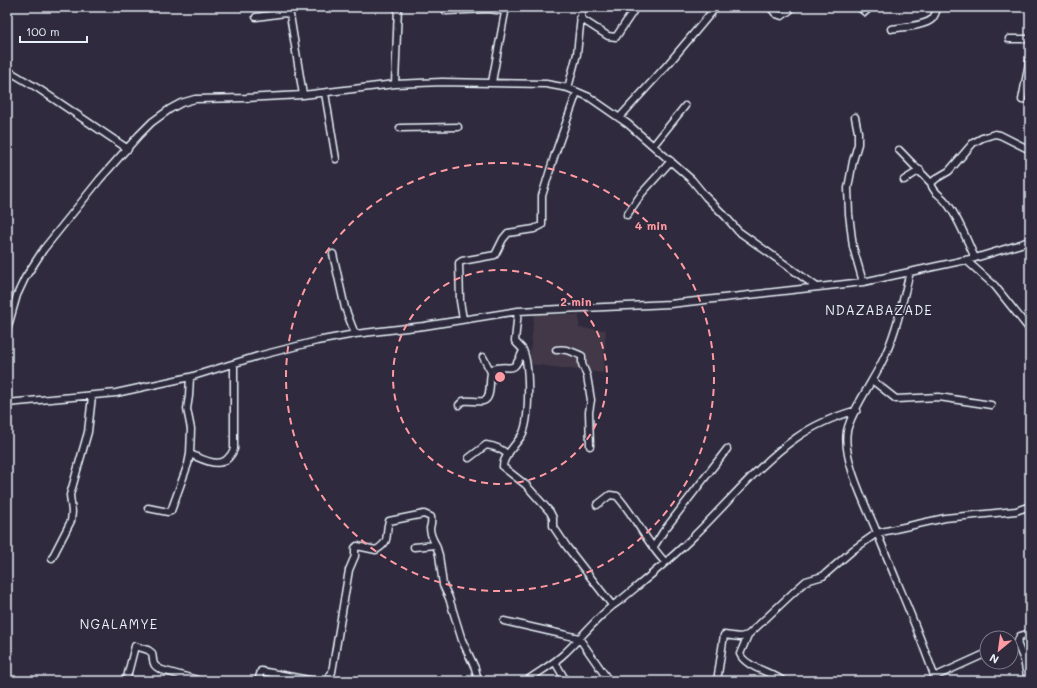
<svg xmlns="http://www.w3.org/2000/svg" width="1037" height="688" font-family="Mali,sans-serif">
	<rect width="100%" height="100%" fill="#2f2a3d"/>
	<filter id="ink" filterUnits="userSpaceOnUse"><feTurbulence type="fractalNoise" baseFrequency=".025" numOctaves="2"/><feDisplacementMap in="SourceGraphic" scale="8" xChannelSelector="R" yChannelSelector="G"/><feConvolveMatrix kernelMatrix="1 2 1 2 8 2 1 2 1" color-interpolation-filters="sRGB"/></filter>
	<g filter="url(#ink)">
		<path fill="#423847" d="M534,314l45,1v13l27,2 -3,43 -74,-9z"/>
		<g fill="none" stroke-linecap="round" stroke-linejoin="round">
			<defs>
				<path id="minor" d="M770,7l6,7 6,2 8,-6
					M859,7l6,5 5,-5
					M446,11l42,-2 17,2
					M256,17l29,-4 5,2 13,80
					M580,18l28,18 8,1 20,-30
					M891,29c11,-2 34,-3 41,-10 3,-3 4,-8 6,-12
					M1009,39h21
					M7,70l32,19 89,60
					M492,82l14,-75
					M395,84l3,-77
					M568,88l9,-34 5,-47
					M325,93l11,66
					M1022,100l8,-43
					M855,117l3,15v12l-5,17 -5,27 1,26 4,33 10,35
					M619,118l50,-55 47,-56
					M400,128l58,-1
					M653,146l32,-40
					M899,150l32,33
					M904,180l16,-10
					M627,215l15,-22 29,-32
					M333,254l12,54 10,26
					M975,258c-8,-17 -17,-42 -29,-56 -5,-7 -13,-9 -15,-19l6,-5 12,-7 24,-28 9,-5 13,-4 5,1 30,15
					M966,260l29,26 35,44
					M910,272c-8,31 -14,63 -29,92 -9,18 -30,48 -34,67 -5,30 20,76 31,104 19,48 41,96 58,146
					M518,311l-3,30c2,3 6,6 8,9 7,16 7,71 -1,85 -5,8 -20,23 -19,32l23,18 24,27 3,6v8l14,21 45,58
					M463,319l-3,-18 -1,-38 3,-2 33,-6 8,-16 5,-6 26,-4 8,-4v-29l13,-42 22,-62
					M7,330l10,-35 8,-17 18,-28 57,-71 39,-44 13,-13 18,-13 11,-6 14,-4 51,-1 57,-3 92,-11 47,-2 104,2 22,4 21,9 39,27 64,56 14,17 20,20 12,14 79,56
					M556,350c10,-2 17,2 26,6v8l5,12 4,24 -2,12 1,34
					M483,357l8,15
					M190,377l-1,19 -2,13 4,20 -1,25c17,7 34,18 44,-5v-85
					M872,380l24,19 43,-2 52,8
					M7,403l109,-10 74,-16 68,-21 59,-15 38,-7 69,-8 94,-15 152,-7 193,-22 112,-24 46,-14 9,-4
					M459,405l4,-4c7,-1 13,1 20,0 10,-2 5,-23 9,-32 22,-6 19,8 31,-18
					M469,458l17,-13c8,1 16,4 22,10
					M597,505l13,-10 7,1c18,20 29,46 48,66
					M148,508l20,4 3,-1 17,-47 2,-10
					M414,547l22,-2 3,10 4,30 6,13 13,42 13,28 3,13
					M653,548l10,-16 64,-83
					M52,558l19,-37 1,-9 -2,-17 18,-63 4,-36
					M504,621l75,17 30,43
					M1017,643l7,17 4,21
					M1011,646l6,-3 3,-7 10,-3
					M555,662l11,19
					M934,677l53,-24
					M125,681l2,-4 8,-31 13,4 4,3c2,9 -1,12 10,17l39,11
					M258,681l3,-10 53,10
					M327,681l5,-9 17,-102 6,-14v-8l2,-2 19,4c16,-10 8,-14 13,-29l35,-7 7,3c1,5 0,7 -1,11 0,6 3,12 6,17
					M526,681c14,-10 28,-17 40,-29 19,-18 34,-39 56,-53 24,-20 49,-40 71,-62 33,-32 66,-73 103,-99 18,-13 40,-22 61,-28
					M717,681l7,-46 16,2 8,-2
					M783,681c-11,-9 -38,-14 -43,-27l8,-19 48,-45 10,-9 17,-5 30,-26 24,-17 68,-15 71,-7 14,-5"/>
			</defs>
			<use href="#minor" stroke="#e8f1f8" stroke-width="9"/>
			<use href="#minor" stroke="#2f2a3d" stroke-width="6"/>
		</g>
	</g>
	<g fill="none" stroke="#ff9aa2" stroke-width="2" stroke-dasharray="7 5">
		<circle cx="500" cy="377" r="107"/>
		<circle cx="500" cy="377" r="214"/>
	</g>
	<g text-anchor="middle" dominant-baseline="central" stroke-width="3.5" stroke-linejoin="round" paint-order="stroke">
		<g font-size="13" letter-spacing="1" fill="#e8f1f8" stroke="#2f2a3d">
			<text x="879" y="309">NDAZABAZADE</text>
			<text x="119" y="623">NGALAMYE</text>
		</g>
	</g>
	<circle cx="500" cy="377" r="6" fill="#ff9aa2" stroke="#2f2a3d" stroke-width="2"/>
	<g font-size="12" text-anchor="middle" font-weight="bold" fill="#ff9aa2" stroke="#2f2a3d" stroke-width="3.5" stroke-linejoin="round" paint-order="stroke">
		<text x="651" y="230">4 min</text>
		<text x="576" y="306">2 min</text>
	</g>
	<rect width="1037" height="688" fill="none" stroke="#2f2a3d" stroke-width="24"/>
	<rect x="12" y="12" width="1013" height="664" fill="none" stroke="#e8f1f8" stroke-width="1.5" filter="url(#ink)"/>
	<g transform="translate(999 650) rotate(209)"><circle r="19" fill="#2f2a3d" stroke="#797a88"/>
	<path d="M0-3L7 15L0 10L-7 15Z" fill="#ff9aa2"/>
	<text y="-6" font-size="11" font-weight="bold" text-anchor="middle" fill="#e8f1f8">N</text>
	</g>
	<path d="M20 36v6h67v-6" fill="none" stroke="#e8f1f8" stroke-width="2"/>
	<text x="26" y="36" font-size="12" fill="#e8f1f8" stroke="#2f2a3d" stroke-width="3" paint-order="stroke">100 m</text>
</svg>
